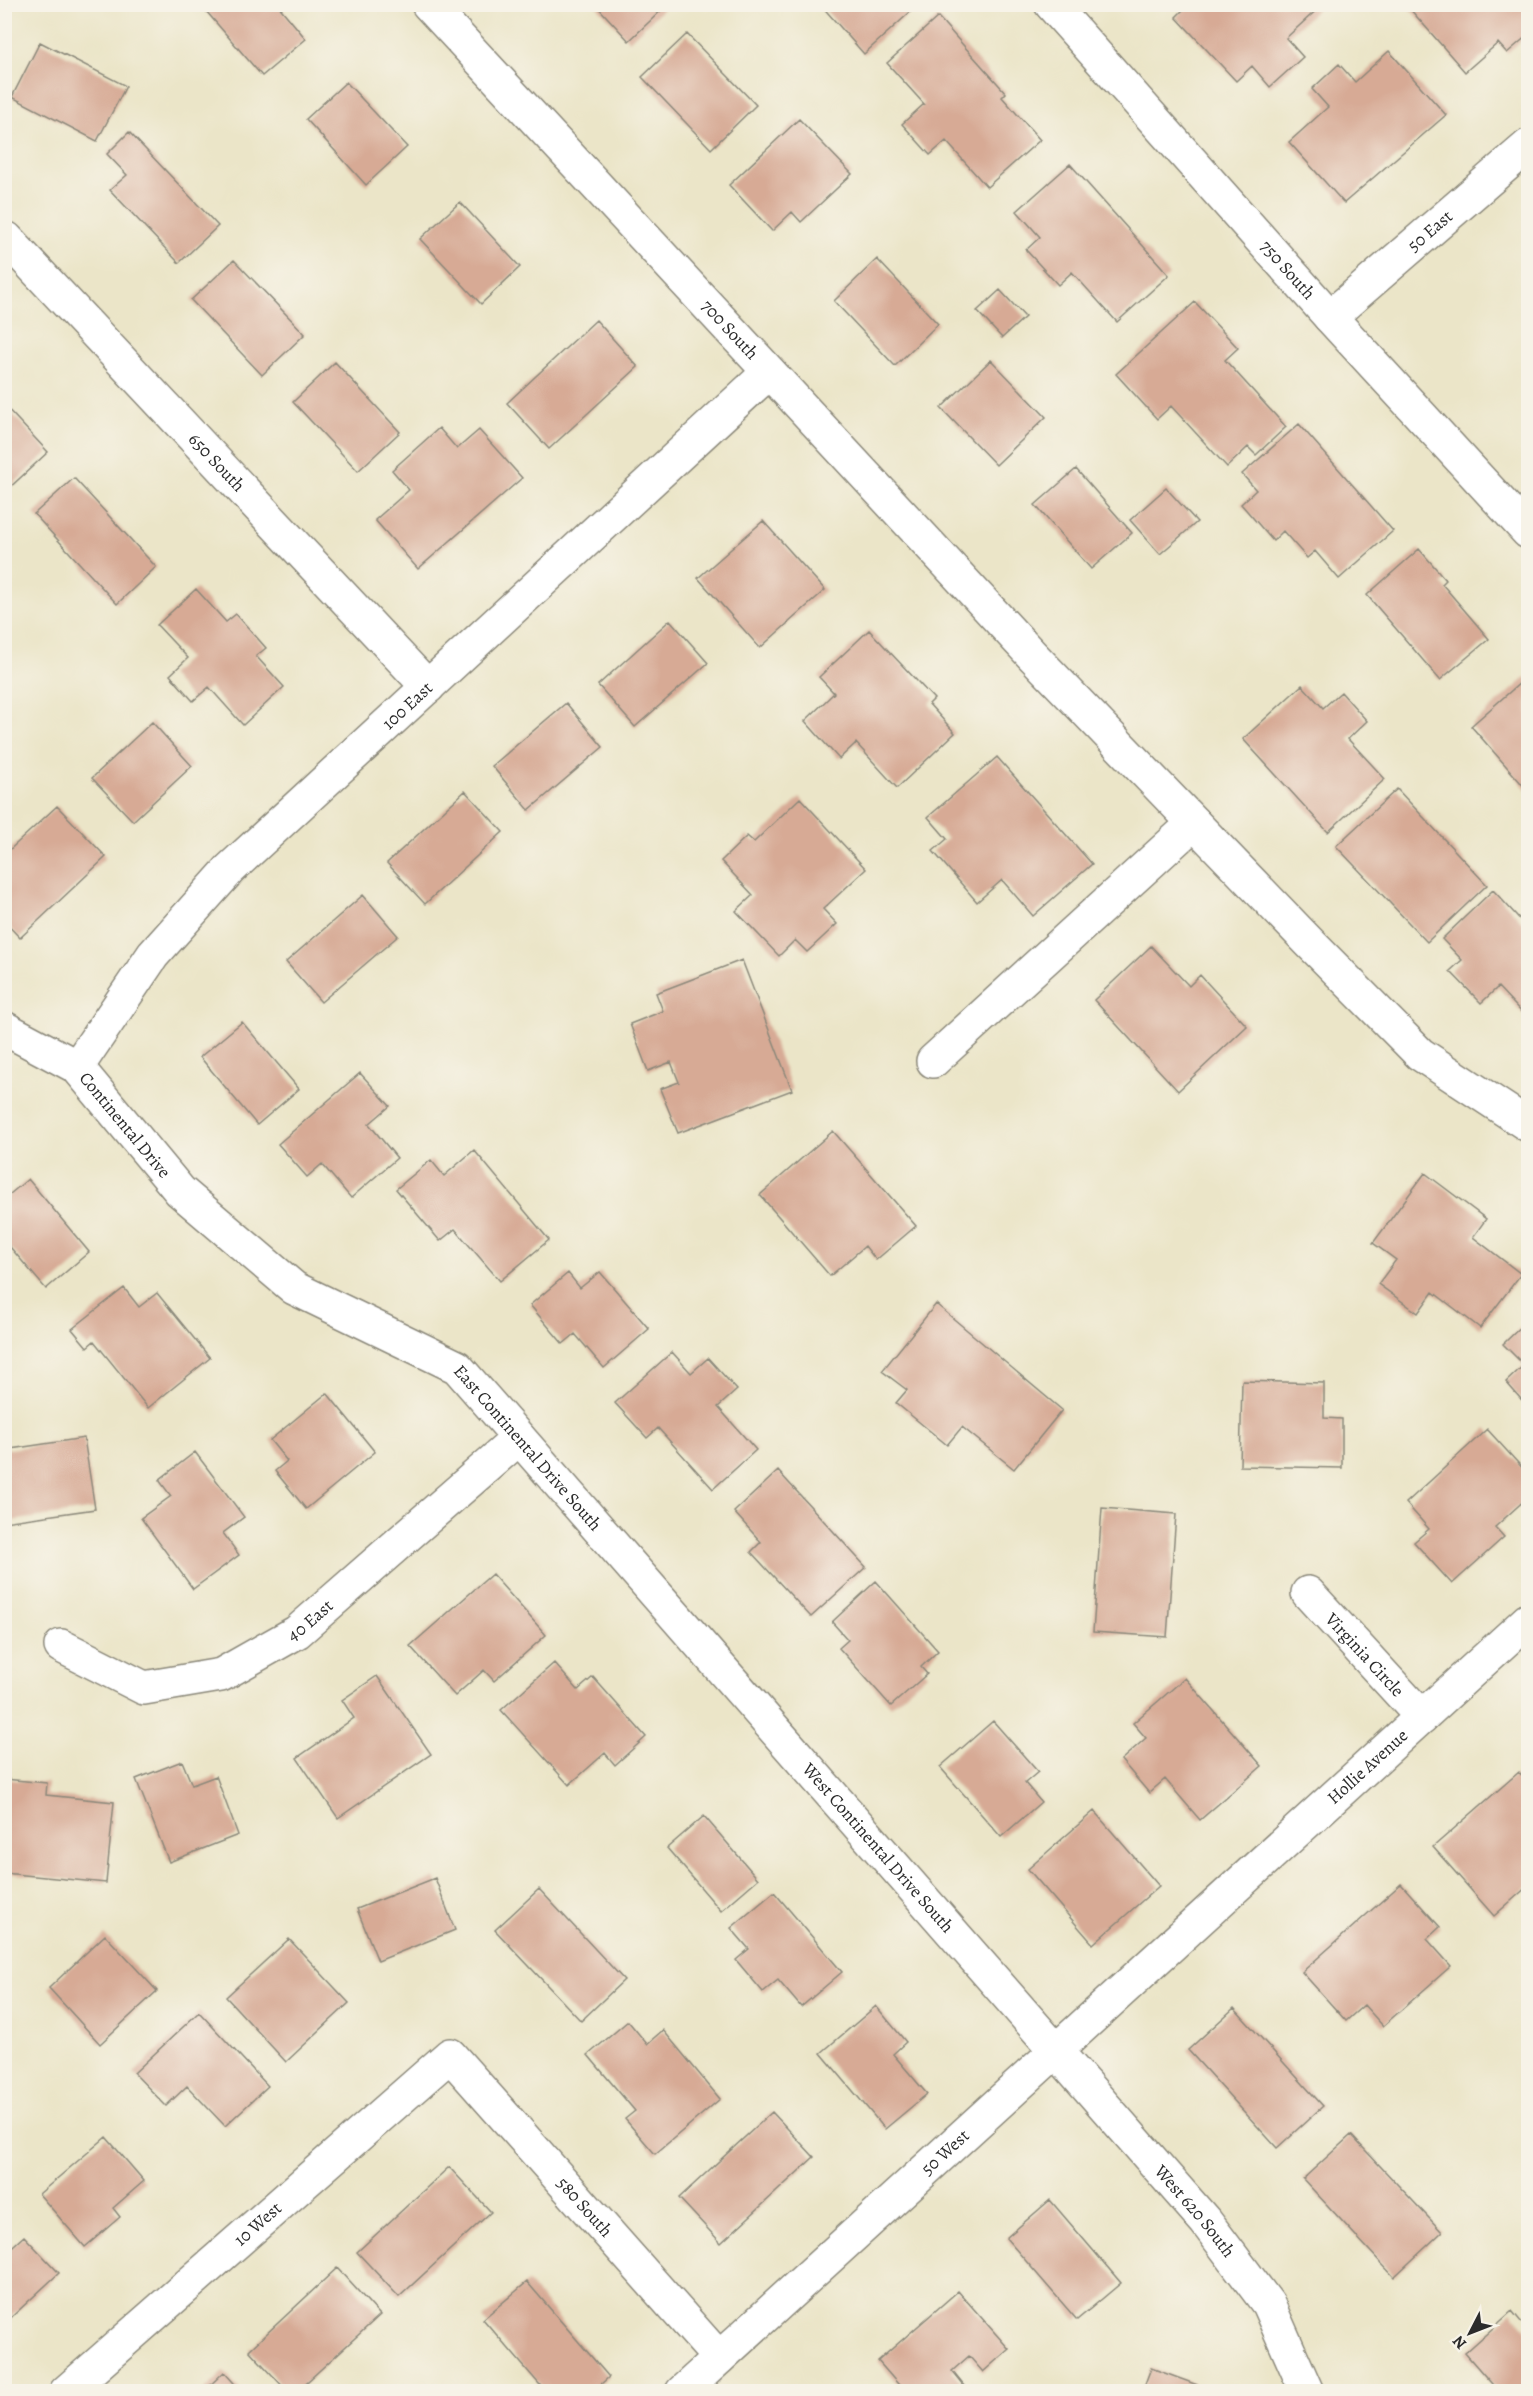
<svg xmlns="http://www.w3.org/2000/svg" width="1533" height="2396" font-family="Alegreya,serif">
	<rect width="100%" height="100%" fill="#f7f3e8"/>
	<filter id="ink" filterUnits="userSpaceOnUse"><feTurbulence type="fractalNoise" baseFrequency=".0167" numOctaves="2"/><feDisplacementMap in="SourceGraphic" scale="12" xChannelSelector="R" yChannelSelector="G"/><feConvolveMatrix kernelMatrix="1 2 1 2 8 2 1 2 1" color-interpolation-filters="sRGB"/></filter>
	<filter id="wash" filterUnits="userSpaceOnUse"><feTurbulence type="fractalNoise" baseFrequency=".008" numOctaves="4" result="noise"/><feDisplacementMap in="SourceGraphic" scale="24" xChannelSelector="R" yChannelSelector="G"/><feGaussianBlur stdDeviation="1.35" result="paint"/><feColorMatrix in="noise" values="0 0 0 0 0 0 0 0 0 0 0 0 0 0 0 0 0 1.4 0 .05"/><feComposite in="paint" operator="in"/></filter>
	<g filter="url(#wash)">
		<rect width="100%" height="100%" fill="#ebe5c8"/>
		<g id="blocks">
			<path fill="#d7aa95" d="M213,4h64l29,35 -44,37 -56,-65z
				M595,4h73l-39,37z
				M820,4h99l-55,50z
				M1189,4h134l-37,34 17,19 -33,30 -18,-21 -16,15 -60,-64z
				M1416,4h112v31l-21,18 -9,-10 -33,29 -55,-63z
				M938,17l68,76 -4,4 38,43 -53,47 -41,-46 -16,14 -28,-31 22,-20 -37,-41z
				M687,34l69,71 -45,44 -69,-72z
				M40,42l86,44 -29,55 -85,-44z
				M1389,51l57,64 -102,88 -55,-61 39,-35 -16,-18 27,-25 16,18z
				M346,82l61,65 -41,38 -60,-66z
				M799,119l53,55 -51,48 -9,-10 -20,19 -43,-46z
				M129,132l89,94 -39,37 -69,-73 17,-15 -20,-21z
				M1070,164l99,111 -52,47 -45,-50 -14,13 -32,-35 14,-13 -23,-26z
				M460,202l60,65 -39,37 -61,-65z
				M877,259l61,65 -43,42 -61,-65z
				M234,260l71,74 -43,41 -71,-75z
				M1000,290l25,27 -23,21 -25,-27z
				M1195,302l43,46 -13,12 61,67 -30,28 -8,-8 -21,20 -56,-61 -14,13 -41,-45z
				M596,320l42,47 -89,82 -42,-46z
				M991,360l55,57 -50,48 -55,-57z
				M335,362l65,70 -42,39 -65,-69z
				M4,405l44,47 -42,39 -2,-1z
				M1299,424l94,107 -54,48 -24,-28 -8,7 -24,-27 -10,10 -32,-37 15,-14 -14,-16z
				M439,428l18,21 22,-19 43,48 -104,91 -43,-49 34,-30 -17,-20z
				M1076,469l56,64 -41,36 -56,-64z
				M74,478l82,89 -39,37 -83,-90z
				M1166,488l31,34 -37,32 -30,-34z
				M763,521l62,69 -65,58 -62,-70z
				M1419,549l27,31 -4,4 47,55 -49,41 -73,-85z
				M196,589l30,33 10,-8 30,34 -10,8 28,31 -41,38 -34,-38 -16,14 -23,-26 18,-17 -31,-33z
				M670,620l38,43 -73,64 -37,-42z
				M869,630l65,69 -5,5 26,29 -58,55 -41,-45 -17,16 -34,-38 29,-28 -15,-16z
				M1528,676v115l-57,-65z
				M1302,685l21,23 18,-16 26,29 -19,18 37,40 -57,53 -85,-93z
				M566,703l37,44 -74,63 -37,-44z
				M152,722l40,44 -59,55 -41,-43z
				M997,757l95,107 -59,52 -31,-36 -25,22 -44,-51 14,-12 -19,-22z
				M1397,789l90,96 -60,57 -91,-96z
				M465,791l38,41 -78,72 -38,-41z
				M800,798l66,71 -43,40 14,15 -30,28 -12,-12 -16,16 -43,-45 17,-16 -32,-34 26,-25 7,6z
				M57,806l49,51 -86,81 -16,-17v-66z
				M1493,890l35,38 -1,90 -29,-31 -17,16 -31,-32 12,-11 -20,-21z
				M363,895l35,41 -77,66 -35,-40z
				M1151,946l38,40 11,-11 47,51 -69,65 -84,-91z
				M742,960l50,130 -114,43 -18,-44 19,-7 -8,-20 -23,9 -18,-47 33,-13 -7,-18z
				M242,1022l57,67 -42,36 -57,-68z
				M360,1073l30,33 -21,18 28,34 -46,40 -29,-34 -15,13 -29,-33z
				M833,1131l83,95 -40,34 -11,-14 -35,30 -70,-81z
				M474,1150l75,90 -49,41 -45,-52 -15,12 -44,-52 35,-29 13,16z
				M1425,1173l61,46 -13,18 48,37 -41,54 -47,-36 -15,21 -40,-29 18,-24 -23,-17z
				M28,1179l61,73 -43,37 -42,-49v-41z
				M600,1272l49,57 -45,39 -29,-34 -12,10 -33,-39 38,-32 12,15z
				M124,1288l15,19 18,-14 53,65 -62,50 -54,-67 -7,6 -15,-18z
				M936,1304l126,106 -48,59 -52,-42 -15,18 -51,-42 11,-13 -25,-19z
				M1528,1320v87l-22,-25 18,-17 -21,-21z
				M672,1352l19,21 17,-15 29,32 -19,17 38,43 -43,39 -55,-61 -11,10 -32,-35z
				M1242,1381l82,2v35l18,1v49l-102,-2z
				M327,1393l48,59 -69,57 -31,-38 12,-10 -17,-21z
				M1487,1429l41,45v23l-33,30 9,10 -52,47 -38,-42 15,-13 -23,-26z
				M84,1438l11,71 -91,13v-72z
				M195,1452l49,65 -21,16 16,22 -46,34 -52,-71 30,-22 -12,-16z
				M778,1471l88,96 -55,50 -60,-65 10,-10 -27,-30z
				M1102,1508l74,6 -9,123 -74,-5z
				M492,1574l54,61 -52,46 -10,-11 -29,26 -45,-50z
				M876,1581l62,70 -17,16 6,7 -36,32 -52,-58 9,-8 -16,-18z
				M554,1663l24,27 15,-13 53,60 -31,28 -10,-12 -36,32 -68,-75z
				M377,1676l54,78 -93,64 -41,-60 57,-40 -12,-18z
				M1185,1678l77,88 -62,54 -35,-41 -16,14 -28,-33 25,-22 -13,-15z
				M993,1721l45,51 -13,11 16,19 -40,35 -61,-70z
				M182,1761l10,24 24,-9 22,59 -69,27 -33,-83z
				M1519,1772l9,11v103l-34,30 -61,-69z
				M4,1779l43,4 -1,12 68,7 -8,81 -102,-10z
				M1094,1811l65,75 -66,58 -65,-75z
				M704,1816l54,63 -37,32 -54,-63z
				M435,1878l20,52 -77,31 -21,-52z
				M1401,1884l39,43 -13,12 24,27 -68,60 -19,-21 -18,16 -44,-49z
				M539,1889l85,91 -43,41 -86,-91z
				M774,1892l68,80 -41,35 -23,-27 -15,12 -27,-32 13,-11 -18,-21z
				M105,1935l52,56 -57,53 -51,-56z
				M289,1939l60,64 -63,59 -60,-65z
				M876,2006l30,36 -13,12 34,40 -42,35 -64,-76z
				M1234,2008l89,98 -46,42 -89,-98z
				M199,2012l69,74 -43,40 -38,-40 -21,20 -32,-33z
				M628,2021l19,23 16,-14 57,69 -65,55 -30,-35 10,-8 -47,-56z
				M772,2112l42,45 -93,86 -42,-45z
				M1351,2135l91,97 -48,45 -91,-98z
				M106,2137l38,44 -31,27 7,9 -35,30 -46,-53z
				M449,2167l42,45 -92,85 -42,-45z
				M1050,2200l71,83 -44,37 -71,-82z
				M24,2236l35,37 -55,51v-70z
				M337,2268l43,47 -84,77h-8l-39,-42z
				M527,2282l82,95 -17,15h-46l-63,-73z
				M958,2291l51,58 -26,23 -14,-16 -17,15 17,21h-64l-27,-31z
				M1512,2311l16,19v62h-29l-34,-39z
				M1151,2368l63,23 -1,1h-71z
				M224,2372l18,20h-39z"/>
		</g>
	</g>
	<g filter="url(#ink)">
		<use href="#blocks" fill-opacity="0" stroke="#8b887a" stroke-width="1.5"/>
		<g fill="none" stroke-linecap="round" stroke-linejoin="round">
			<defs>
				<g id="minor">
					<path id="s1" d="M428,4l603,650 278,288 111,112 108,71"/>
					<path id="s2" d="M1051,4l279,313 198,215"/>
					<path id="s3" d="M4,241l3,-2 421,448"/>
					<path id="s4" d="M1330,317l198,-171"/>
					<path id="s5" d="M4,1028l73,39 103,124 114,97 163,79 749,855 62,82 39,88"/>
					<path d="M933,1061l261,-238"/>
					<path id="s6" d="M77,1067l76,-112 77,-86 539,-497"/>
					<path id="s7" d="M1308,1593l114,124"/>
					<path id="s8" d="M61,1646l83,42 77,-13 76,-43 222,-194"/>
					<path id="s9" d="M66,2392l384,-337 269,303"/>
					<path id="s10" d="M682,2392l846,-772"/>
				</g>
			</defs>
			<use href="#minor" stroke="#8b887a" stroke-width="36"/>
			<use href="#minor" stroke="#fff" stroke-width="33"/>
		</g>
	</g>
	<g text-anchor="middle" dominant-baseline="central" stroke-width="6" stroke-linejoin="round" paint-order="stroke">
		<g font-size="18" fill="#2b2b2b" stroke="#f7f3e8">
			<text stroke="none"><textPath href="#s4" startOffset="132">50 East</textPath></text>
			<text stroke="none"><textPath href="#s2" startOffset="356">750 South</textPath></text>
			<text stroke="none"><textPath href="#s1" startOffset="444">700 South</textPath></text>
			<text stroke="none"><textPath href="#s3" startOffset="310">650 South</textPath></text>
			<text stroke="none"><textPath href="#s6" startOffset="492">100 East</textPath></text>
			<text stroke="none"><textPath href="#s5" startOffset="158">Continental Drive</textPath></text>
			<text stroke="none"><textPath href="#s5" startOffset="682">East Continental Drive South</textPath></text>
			<text stroke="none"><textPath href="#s8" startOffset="276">40 East</textPath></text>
			<text stroke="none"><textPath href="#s7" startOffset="84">Virginia Circle</textPath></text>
			<text stroke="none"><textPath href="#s10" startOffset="928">Hollie Avenue</textPath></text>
			<text stroke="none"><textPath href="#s5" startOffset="1214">West Continental Drive South</textPath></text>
			<text stroke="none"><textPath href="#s10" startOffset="356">50 West</textPath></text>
			<text stroke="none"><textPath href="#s9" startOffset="714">580 South</textPath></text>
			<text stroke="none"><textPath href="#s5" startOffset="1696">West 620 South</textPath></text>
			<text stroke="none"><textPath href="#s9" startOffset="255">10 West</textPath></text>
		</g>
	</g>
	<rect width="1533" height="2396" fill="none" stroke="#f7f3e8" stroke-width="24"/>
	<g transform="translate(1470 2333) rotate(228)" stroke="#f7f3e8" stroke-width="4.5" paint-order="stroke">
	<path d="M0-4.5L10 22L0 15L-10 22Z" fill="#2b2b2b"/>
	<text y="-9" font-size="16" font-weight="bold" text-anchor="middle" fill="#2b2b2b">N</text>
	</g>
</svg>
